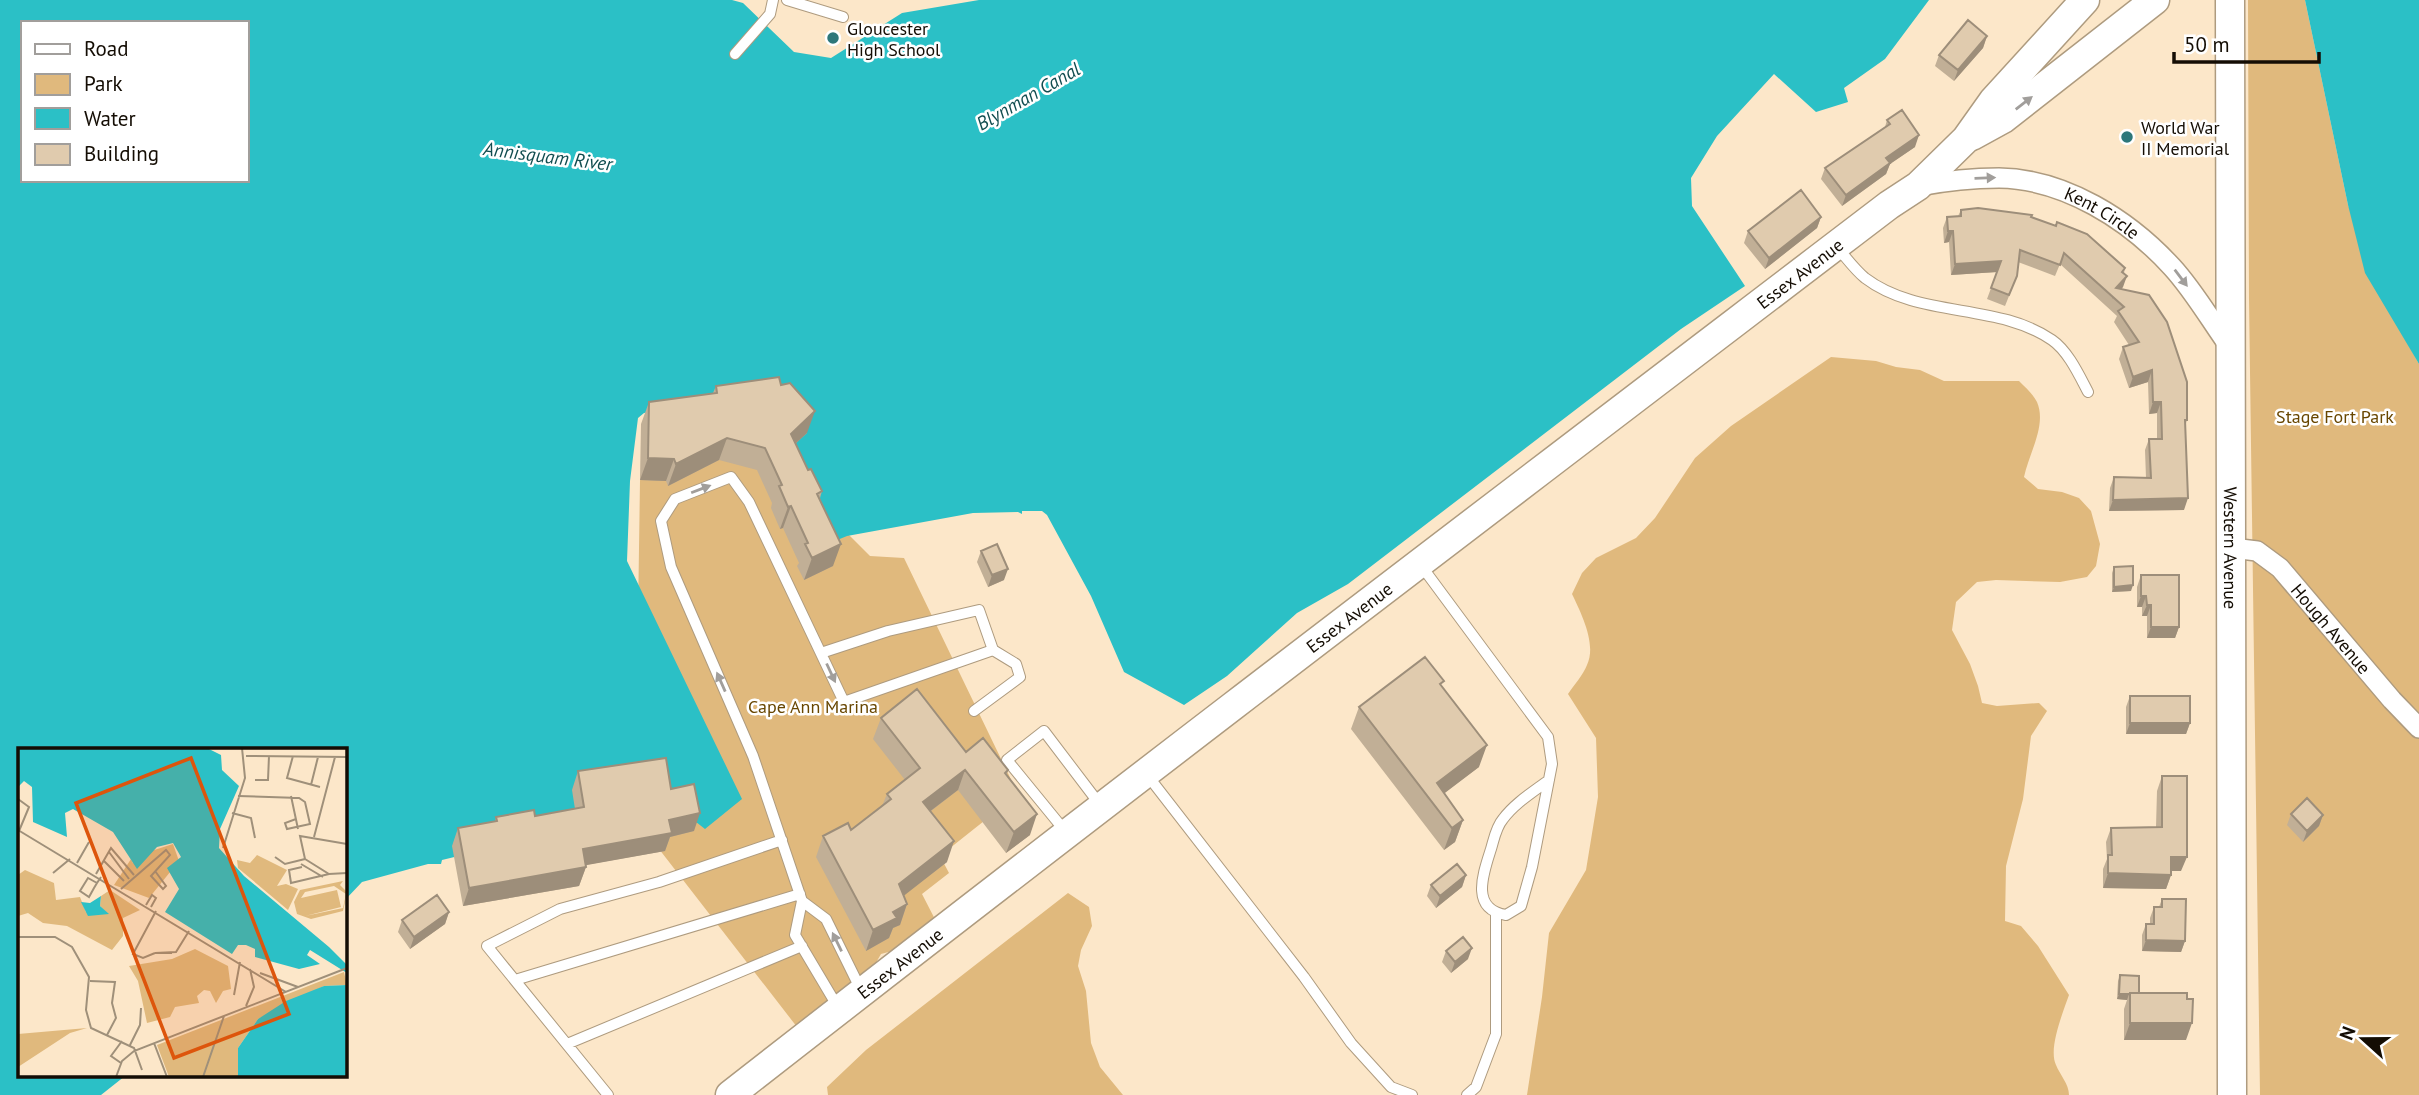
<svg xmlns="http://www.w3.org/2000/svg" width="2419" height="1095" font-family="'PT Sans',sans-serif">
	<rect width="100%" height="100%" fill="#fce7c9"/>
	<path fill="#e0b97d" d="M2248,0h57l43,205 50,121 21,38v731h-159l-11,-796z
		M1831,357l45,4 20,6 24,3 24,11h75c6,6 14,13 18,21 10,23 -8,51 -13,75l14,12 24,3 17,6 12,13 9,33 -4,22 -9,11 -27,5 -64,-2 -19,2 -21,20 -4,28 18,34 8,22 4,17 15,3 42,-3 8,8 -16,25 -8,63 -17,67 -1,55 16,5 17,20 31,49c-6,17 -21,54 -13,70 4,10 13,19 13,30h-542l15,-98 7,-64 37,-63 12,-73 -2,-59 -28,-44c6,-9 15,-19 19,-29 10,-21 -6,-52 -15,-71l10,-21 14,-15 40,-20 19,-20 40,-60 36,-32z
		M748,398l80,116 42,42 34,2 114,236 -78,62 9,17 -27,21 18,35 -22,15 -37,10 -28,48 -49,34 -169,-218 5,-337 8,-63z
		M1068,893l21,14 3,19 -11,24 -3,16 8,25 5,52 9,24 23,28h-295l-1,-8 39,-37z"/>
	<path fill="#2bc0c6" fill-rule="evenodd" d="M0,0h732l11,3 51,49 37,6 71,-45 77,-13h950l-44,59 -41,29 4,14 -32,10 -42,-38 -57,62 -26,42 1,28 53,80 -64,43 -333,255 -51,29 -70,63 -43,29 -60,-33 -33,-76 -44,-81 -5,-4h-20v3l-4,-2 -45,1 -126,23 -17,7 -82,-144 -104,14 -6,5 -8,63 -3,80 115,238 -37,30 -32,-25 -231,56 -1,4h-13l-66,18 -17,18v-150h-326v326h106l-24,19h-101zM23,23h224v157h-224z
		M2305,0h114v364l-54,-91 -17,-68z"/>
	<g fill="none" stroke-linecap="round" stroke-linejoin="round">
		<defs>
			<path id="lane" d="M787,0l56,17
				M735,54l35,-40 3,-14
				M1836,246c9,10 18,23 29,32 54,41 132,24 187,62 16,11 27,35 36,52
				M1420,564l128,173 4,27 -20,103 -11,39 -15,9c-36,-6 -23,-41 -15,-66 3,-10 5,-22 12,-30 12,-16 30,-27 46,-39
				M821,653l67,-22 91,-21 14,40 -149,52 -95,-200 -18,-25 -56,22 -14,22 10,46 82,189 49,145 -7,34 44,74
				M974,711l46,-34 -4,-13 -23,-14
				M1148,776l156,201 47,66 40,44 21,8
				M1065,831l-58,-71 37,-29 57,75
				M802,901l24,18 35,71
				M515,980l285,-86
				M567,1044l235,-98
				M608,1095l-121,-149 73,-37 99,-27 123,-42
				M1467,1095l9,-8 20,-53v-120"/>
			<g id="street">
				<path id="s1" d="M1919,186c26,-5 53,-8 80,-8 66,1 130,42 173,89 23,25 40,56 60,83"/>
				<path id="s2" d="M2232,548l25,3 23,17 112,132 27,28"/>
			</g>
			<g id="secondary">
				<path id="s3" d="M2230,0l2,1095"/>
				<path d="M1972,136l31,-17 152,-119"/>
				<path id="s4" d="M730,1095c384,-300 771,-594 1159,-890l29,-19 48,-47 27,-38 92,-101"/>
			</g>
		</defs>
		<use href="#lane" stroke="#ae9b7f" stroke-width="12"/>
		<use href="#street" stroke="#ae9b7f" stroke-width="22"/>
		<use href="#secondary" stroke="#ae9b7f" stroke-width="31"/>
		<use href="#lane" stroke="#fff" stroke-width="10"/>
		<use href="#street" stroke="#fff" stroke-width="19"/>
		<use href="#secondary" stroke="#fff" stroke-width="28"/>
	</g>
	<path fill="#c1af96" d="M1987,36l-4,12 -29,33 -19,-15 4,-11z
		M1887,120l28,27 -25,17 -4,10 -44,32 -21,-27 4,-11 60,-41z
		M1961,210l70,7 94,51 -1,5 -1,14 -2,2 66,131 -2,6 -1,84 -75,1 1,-23 4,-11 32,1 -1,-28 4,-11h8v-26l-8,1 -1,-32 -19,6 -10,-29 4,-12 6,-2 -15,-23 3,-6 -57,-52 -5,12 -37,-14 -1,14 -12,30 -18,-7 10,-27 -46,3 -2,-33 -5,1 -1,-15 4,-11 11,-1z
		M1821,217l-4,11 -52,41 -21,-26 4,-12z
		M781,385l26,48 -12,11 13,26 14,21 -2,7 13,68 -29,14 -7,-14 2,-3 -16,-35 -3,1 -9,-21 1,-5 -15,-33 -38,-10 -51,26 -2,-5 -26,-1 1,-56 8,-22 64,-9 3,-7z
		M981,551l23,29 -16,7 -11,-25z
		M2114,567l17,24 -19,1v-19z
		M2141,575l38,52 -4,11h-28v-22h-5v-9h-5v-20z
		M1442,686l37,81 -35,26 19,27 -8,22 -11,8 -93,-121 8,-22z
		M2130,696l60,27 -4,11h-60v-27z
		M881,718l85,34 42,18 -1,4 23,61 -24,18 -48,-63 -27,21 16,51 -43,33 3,9 -7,21 -7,3 -4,10 -23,13 -50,-94 7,-21 28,-6 31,-24 5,-12 18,-14 -32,-41z
		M578,771l93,18 23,42 -24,6 -5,14 -80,14 1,2 -7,19 -116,20 -11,-60 6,-18 37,-6 1,-5 39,-1 40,-7 -3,-19z
		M2162,776l19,95h-10v4l-5,14 -63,-1v-19l4,-10 -1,-17 5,-14 45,-1 1,-36z
		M2291,814l32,1 -4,11 -16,16 -16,-17z
		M1466,875l-4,12 -26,21 -9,-12 4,-11z
		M2162,899l23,42 -4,11 -39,-1v-16l4,-11h4v-6l4,-11h5z
		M449,912l-4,12 -35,25 -12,-17 4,-12z
		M1446,951l22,8 -17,14 -9,-11z
		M2120,975l19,18 47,47h-62v-31l3,-9 -10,-1 1,-18z"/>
	<path fill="#9d8e7a" d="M1987,36l-4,12 -29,33 4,-11z
		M1919,135l-4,12 -25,17 -4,10 -44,32 4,-11 40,-37z
		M1821,217l-4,11 -52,41 4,-11z
		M1948,231h5l-4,11 -5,1z
		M2001,261l-4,11 -46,3 4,-11z
		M2127,276l-4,11 -11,12 4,-11z
		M2152,370l-4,12 -19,6 4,-11z
		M2153,402h8l-4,11 -8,1z
		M815,411l-8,22 -25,23 9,-22z
		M727,438l-8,22 -51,26 8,-22z
		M648,458l26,1 -8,22 -26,-1z
		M2188,498l-4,12 -75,1 4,-11z
		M791,506l-8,22 -3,1 8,-22z
		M841,544l-8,22 -29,14 8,-22z
		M1008,569l-4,11 -16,7 4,-12z
		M2133,585l-2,6 -19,1 2,-5z
		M2141,596h5l-4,11h-5z
		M2147,605h4l-4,11h-5z
		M2151,627h28l-4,11h-28z
		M2130,723h60l-4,11h-60z
		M1487,745l-8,22 -46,35 4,-19z
		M965,770l-7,20 -42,32 7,-20z
		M700,813l-6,18 -24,6 -5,14 -89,16 7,-18 86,-29z
		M1037,814l-7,21 -24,18 8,-21z
		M2323,815l-4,11 -16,16 4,-11z
		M1463,820l-8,22 -11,8 8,-22z
		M954,841l-7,21 -55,43 7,-21z
		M2171,857h16l-6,14h-15z
		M586,867l-7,19 -116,20 6,-18z
		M2108,873l63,2 -5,14 -63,-1z
		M1466,875l-4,12 -26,21 4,-12z
		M907,904l-7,21 -7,3 -4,10 -23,13 7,-21 20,-18z
		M449,912l-4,12 -35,25 4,-12z
		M2146,940l39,1 -4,11 -39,-1z
		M1472,948l-4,11 -17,14 4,-11z
		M2119,994h10l-2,6 -10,-1z
		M2130,1023h62l-6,17h-62z"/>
	<path fill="#e0cbae" stroke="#9d8e7a" stroke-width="2" d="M1968,20l19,16 -29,34 -19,-15z
		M1902,110l17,25 -33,23 4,5 -44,32 -21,-27 65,-44 -3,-4z
		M1801,190l20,27 -52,41 -21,-27z
		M1978,208l54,7 -1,2 25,9 1,-4 30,12 38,34 -3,4 5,4 -11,12 33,7 18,27 20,60v38h-2l3,78 -75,2 1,-23 37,1 -2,-39h13l-1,-37h-8l-1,-32 -19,7 -10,-30 16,-5 -21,-31 6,-4 -60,-54 -4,12 -40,-15 -3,26 -8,19 -18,-7 10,-27 -46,3 -2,-33h-5l-1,-14 14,-1v-6z
		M779,377l2,8 9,-2 25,28 -24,23 17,36 3,-1 11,22 -5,3 24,50 -29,14 -7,-14 3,-1 -17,-37 -3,1 -9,-21 3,-1 -17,-37 -38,-10 -51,26 -2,-5 -26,-1 1,-56 68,-9 -1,-7z
		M997,544l11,25 -16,6 -11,-24z
		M2133,566v19l-19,2v-20z
		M2141,575h38v52h-28v-22h-4l-1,-9h-5z
		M1425,657l19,24 -4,3 47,61 -50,38 26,37 -11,8 -93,-121z
		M917,689l49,63 17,-14 25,32 -3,3 32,41 -23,18 -49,-62 -42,32 31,39 -55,43 8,20 -14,8 4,6 -24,12 -50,-94 25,-13 3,7 40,-31 -4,-5 33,-26 -39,-50z
		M2130,696h60v27h-60z
		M666,758l5,31 23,-5 6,29 -31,7 3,13 -89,16 3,18 -117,21 -11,-60 39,-7 -1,-4 38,-7 1,6 49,-9 -6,-36z
		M2162,776h25v81h-16v18l-63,-2v-18h4l-1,-27 51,-1z
		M2307,798l16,17 -16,16 -16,-17z
		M1457,864l9,11 -26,21 -9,-11z
		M437,895l12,17 -35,25 -12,-17z
		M2162,899h24l-1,42 -39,-1v-16h8v-17h8z
		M1463,937l9,11 -17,14 -9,-11z
		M2120,975l19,1v17h-9v1h-11z
		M2130,993h57v6h6l-1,24h-62z"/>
	<defs><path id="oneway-solid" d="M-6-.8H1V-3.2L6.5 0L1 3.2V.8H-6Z" transform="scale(1.75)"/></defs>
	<g fill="#a19e9b">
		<use href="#oneway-solid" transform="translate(2024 103) rotate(-38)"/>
		<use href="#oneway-solid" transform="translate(1985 178) rotate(-2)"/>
		<use href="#oneway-solid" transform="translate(2181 278) rotate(53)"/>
		<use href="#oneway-solid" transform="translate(701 489) rotate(-21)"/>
		<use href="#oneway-solid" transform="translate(831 673) rotate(65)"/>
		<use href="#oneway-solid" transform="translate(721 682) rotate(-114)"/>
		<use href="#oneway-solid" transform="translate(837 942) rotate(-116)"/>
	</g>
	<g fill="#2d777a" stroke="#fff" stroke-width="2.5">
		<circle cx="833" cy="38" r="7"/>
		<circle cx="2127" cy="137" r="7"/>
	</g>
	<g text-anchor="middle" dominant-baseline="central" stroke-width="5" stroke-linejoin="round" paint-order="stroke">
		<g font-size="18" fill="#140d04" stroke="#fff" text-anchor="start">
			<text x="847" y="28">Gloucester<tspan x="847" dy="21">High School</tspan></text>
			<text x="2141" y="127">World War<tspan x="2141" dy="21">II Memorial</tspan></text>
		</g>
		<g font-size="18" fill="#140d04" stroke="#fff">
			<text stroke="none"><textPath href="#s1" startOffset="191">Kent Circle</textPath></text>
			<text stroke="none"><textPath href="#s4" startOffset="1349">Essex Avenue</textPath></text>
			<text stroke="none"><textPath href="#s3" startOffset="548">Western Avenue</textPath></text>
			<text stroke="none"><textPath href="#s4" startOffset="782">Essex Avenue</textPath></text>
			<text stroke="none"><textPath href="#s2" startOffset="133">Hough Avenue</textPath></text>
			<text stroke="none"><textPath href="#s4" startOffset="215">Essex Avenue</textPath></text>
		</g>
		<g font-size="18" fill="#684600" stroke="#fff">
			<text x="2335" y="416">Stage Fort Park</text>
			<text x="813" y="706">Cape Ann Marina</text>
		</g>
		<g font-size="19" font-style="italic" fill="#114d50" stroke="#fff">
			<text transform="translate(1028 96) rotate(-30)">Blynman Canal</text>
			<text transform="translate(548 156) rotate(7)">Annisquam River</text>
		</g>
	</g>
	<g transform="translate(18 748)">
		<rect width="329" height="329" fill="#fce7c9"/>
		<path d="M155,96l6,17 -30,37 -35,-13 17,-26 2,4 15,-11zM239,107l30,15 -10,16 9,-2 12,5 -10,21 -50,-42 -1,-8 13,3zM7,122l29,13 2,17 24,-3 6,15 21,2 -7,-8 1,-10 9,-6 30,20 -17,8v18l-11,14 -45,-24 -24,-3 -15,-10 -10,3v-41zM325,133l-3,4 7,7 -4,19 -32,8 -14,-5 -3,-12 6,-12zM316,138l12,8 -3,14 -38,8 36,-9 -4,-17 -36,8 4,-6zM177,201l33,17 3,23 -8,2 -7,12 -6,-12 -6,-1 -7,6 2,7 -24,4 -5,10 -23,6 -9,-42 -9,-15 43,-7zM326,224l3,13 -23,1 -66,33 -20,29v29h-69l-12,-32zM69,280l-17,5 -52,34v-33z" fill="#e0b97d" fill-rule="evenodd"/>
		<path d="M0,0h189l14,7 1,15 17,16 -19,43 -1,19 25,28 85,71 18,18v8l-37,-23 -3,5 13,9 -21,5 -44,-12v-8l-9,-4h-8l-6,9 -67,-42 14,-23 -12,-21 14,-11 -8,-14 -16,4 -20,22 -24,-37 -40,-23 -8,4 2,24 -34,-15 -1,-35 -8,-6 -6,6zM83,148l-1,10 9,8 -21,2 -7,-14 9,1zM329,237v92h-109v-29l20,-29 28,-18 38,-15z" fill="#2bc0c6"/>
		<path fill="none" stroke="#9f907a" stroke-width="2" d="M228,8l101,1M275,8l-6,22 33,9M237,32h13l1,-24M293,37l7,-28M329,42v50M220,48l61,2 6,4 5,22 -23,5 -2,-6 11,-4M273,48l7,33M0,51l11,8 -10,24M214,65l19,5 4,20M0,82l268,162M296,89l21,-80M205,100l22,-70 -3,-30M91,104l20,27M257,109l10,7 20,-5M287,111l-5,-23 47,8M287,111l24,15 18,-1M86,113l20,20M59,115l12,-21M283,116l22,13M284,119l-13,3 2,13 38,-9M35,125l17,-14M78,126l15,-26 23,27M79,135l-9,-5 -8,13 9,6 5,-9 3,-5 4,-6M103,141l45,-39 4,5 -19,21 12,13 3,-3 -11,-15M128,157l6,-10 4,3 -5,9M0,189h37l17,10 17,30 -3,33 5,18 43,20 8,22M137,205l-12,5 -10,-4 23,-43M154,205h-17l21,-1 13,-21M242,225l38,14M72,233l25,1 -3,21 4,15 -9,17M216,247l6,-33M228,258l8,-19 -4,-18M136,295l13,34M112,297l10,-20 1,-17M103,315l-10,-7 11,-15M98,329l6,-16 12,-10 213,-83M185,329l21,-61"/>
		<path fill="#dd550c" fill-opacity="0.15" stroke="#dd550c" stroke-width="3.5" d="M173,10l98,256 -115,44 -98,-255z"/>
		<rect width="329" height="329" fill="none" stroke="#140d04" stroke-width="3.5"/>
	</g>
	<rect x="21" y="21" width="228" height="161" fill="#ffffff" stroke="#a19e9b" stroke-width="2"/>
	<rect x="35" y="44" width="35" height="10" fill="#ffffff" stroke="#a19e9b" stroke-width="2"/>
	<text x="84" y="56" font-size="21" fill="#140d04">Road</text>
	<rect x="35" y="74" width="35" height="21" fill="#e0b97d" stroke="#a19e9b" stroke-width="2"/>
	<text x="84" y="91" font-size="21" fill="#140d04">Park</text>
	<rect x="35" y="108" width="35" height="21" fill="#2bc0c6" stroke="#a19e9b" stroke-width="2"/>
	<text x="84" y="126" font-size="21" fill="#140d04">Water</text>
	<rect x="35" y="144" width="35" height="21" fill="#e0cbae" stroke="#a19e9b" stroke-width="2"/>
	<text x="84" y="161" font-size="21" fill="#140d04">Building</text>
	<g transform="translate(2363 1039) rotate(291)" stroke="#ffffff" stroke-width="5" paint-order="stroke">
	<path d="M0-5L12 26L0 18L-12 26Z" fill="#140d04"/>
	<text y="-10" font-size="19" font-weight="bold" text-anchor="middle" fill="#140d04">N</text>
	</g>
	<path d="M2174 52v10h145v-10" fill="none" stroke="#140d04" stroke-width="3.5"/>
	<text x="2184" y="52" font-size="21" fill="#140d04" stroke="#ffffff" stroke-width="5" paint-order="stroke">50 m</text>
</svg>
